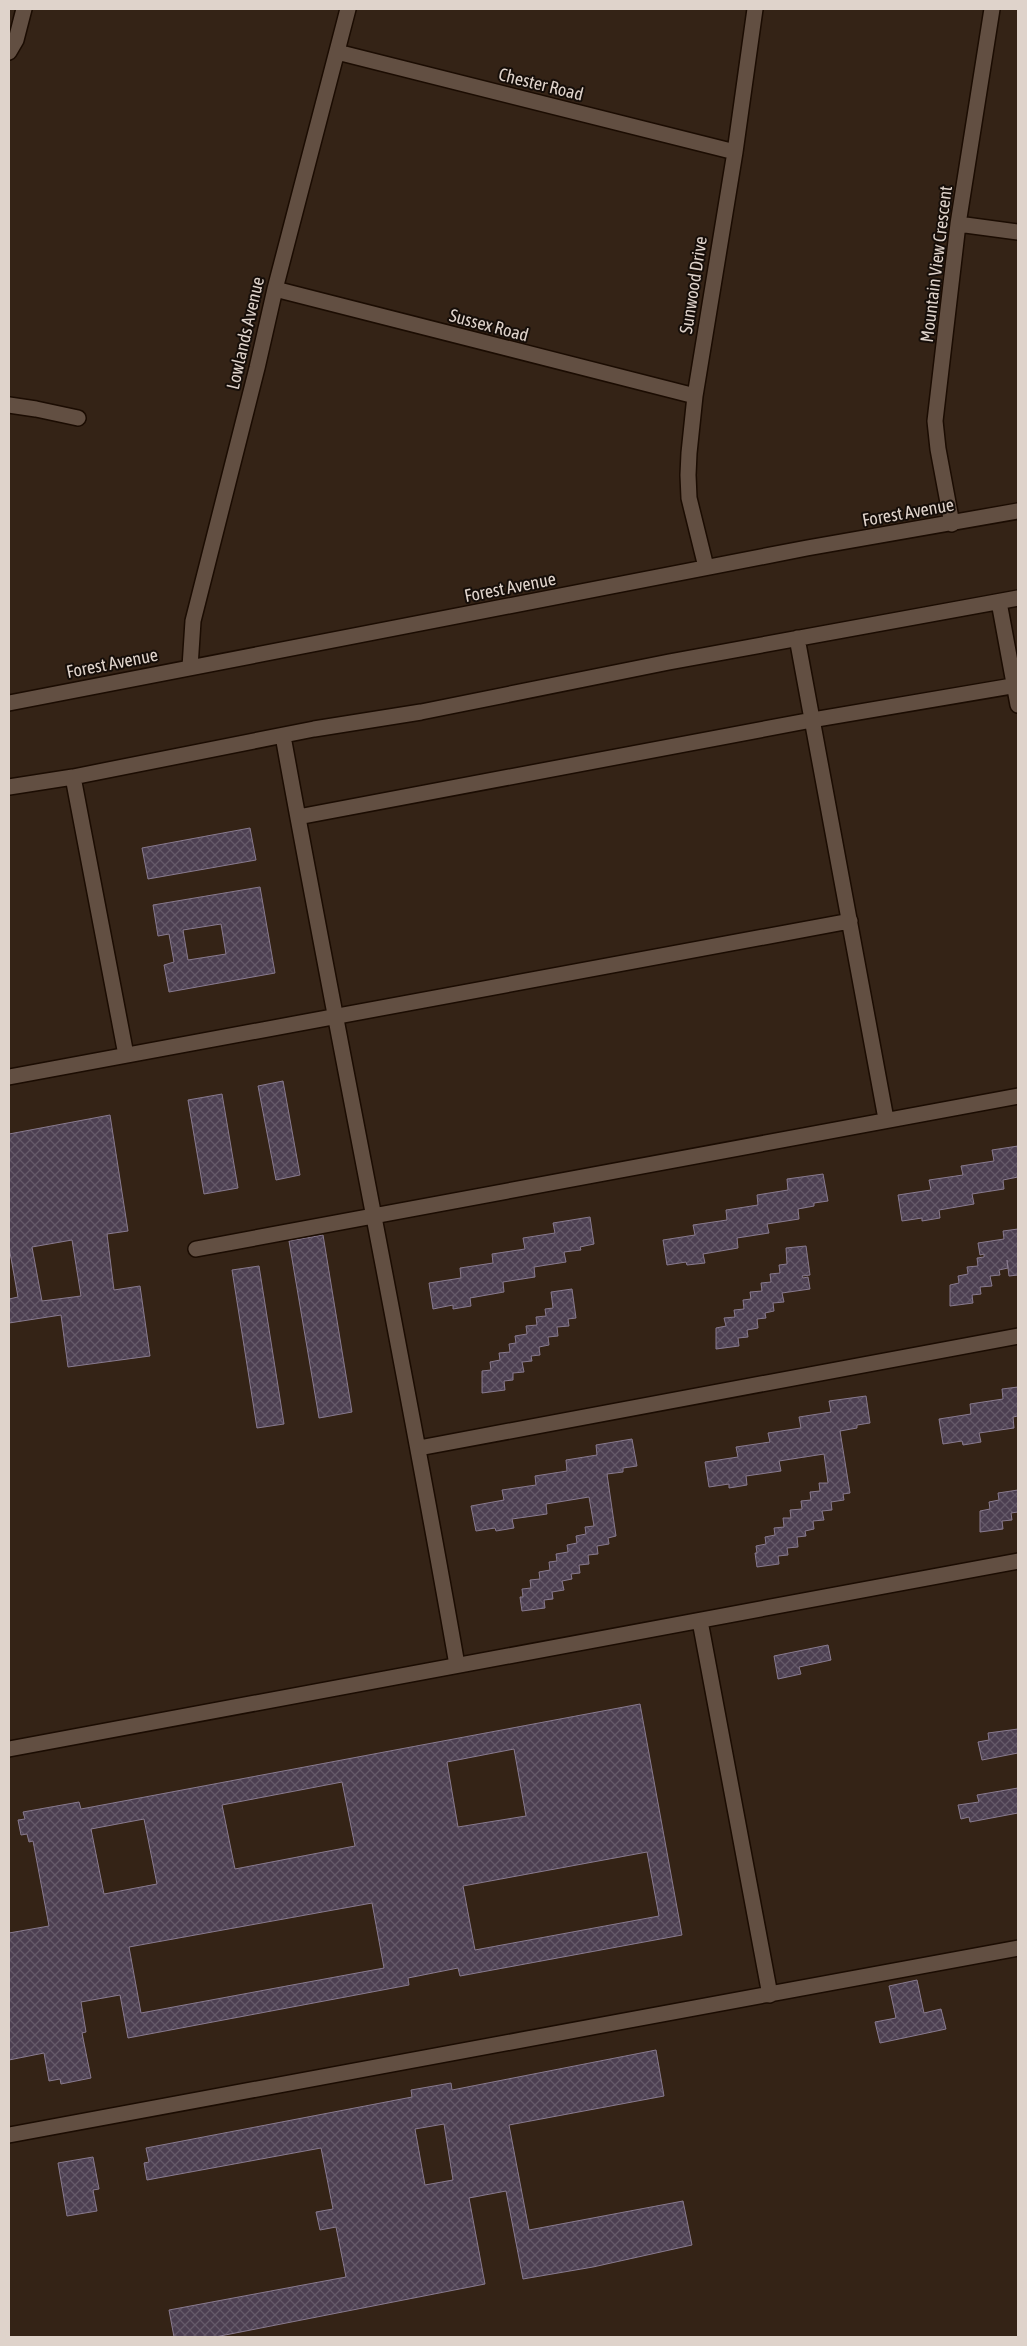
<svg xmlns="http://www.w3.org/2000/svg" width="1027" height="2346" font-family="'Asap Condensed',sans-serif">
	<defs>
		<pattern id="building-cross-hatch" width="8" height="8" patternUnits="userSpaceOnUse" patternTransform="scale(1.25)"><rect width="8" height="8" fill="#4c3f51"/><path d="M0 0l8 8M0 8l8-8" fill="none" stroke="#655a69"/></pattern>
	</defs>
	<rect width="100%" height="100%" fill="#342316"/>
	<path fill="url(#building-cross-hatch)" stroke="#887a8e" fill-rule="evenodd" d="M250,828l6,32 -108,19 -6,-31z
		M260,887l15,86 -106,19 -5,-27 10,-3 -5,-28 -11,2 -5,-31zM221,924l5,30 -38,6 -5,-30z
		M283,1081l17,94 -24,5 -18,-94z
		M222,1094l16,94 -34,6 -16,-94z
		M110,1115l18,116 -21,3 7,56 26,-4 10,70 -82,11 -7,-52 -52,8v-24l9,-2 -9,-50v-113zM72,1240l9,56 -39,5 -10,-54z
		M1018,1146v31l-15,3 1,9 -32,5 2,10 -35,6 1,8 -18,3v-3l-20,3 -4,-26 33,-5 -2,-10 34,-5 -2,-9 33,-5 -2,-11z
		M823,1174l5,27 -14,2v3l-16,3 1,10 -32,5 2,9 -32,5 1,10 -35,6 2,9 -18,2 -1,-3 -19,3 -4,-25 32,-5 -2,-10 34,-5 -1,-10 32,-5 -1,-10 31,-5 -1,-11z
		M590,1217l4,27 -14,3 1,3 -17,2 2,10 -32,5 1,10 -32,5 1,10 -34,6 1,8 -18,3v-4l-20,4 -4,-26 32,-5 -1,-10 33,-5 -1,-9 33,-5 -2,-11 32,-5 -2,-10z
		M1018,1229v46l-9,1 -2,-16 1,8 -9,2 1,5 -10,1 2,10 -12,1 1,7 -9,1 1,8 -23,3v-21l9,-2 -1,-7 10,-2 -1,-7 11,-1 -1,-8 7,-1v-3l-4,1 -2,-12 26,-4 -1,-8z
		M323,1235l29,177 -33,6 -30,-177z
		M806,1246l4,29 -8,1 1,2 5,-1 2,12 -28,4 2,9 -11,1 1,8 -9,2 1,5 -9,1 1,9 -11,2 1,7 -10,1 1,8 -23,3v-21l10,-2 -2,-8 11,-1 -1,-7 10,-1 -1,-9 8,-1 -1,-7 12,-1 -1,-8 10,-1 -1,-8 10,-1 -1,-8 8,-1 -1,-16z
		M259,1266l25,158 -27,4 -25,-158z
		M572,1289l4,29 -8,1 1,7 -12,1 1,9 -10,1 1,8 -10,2 1,8 -9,1 1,5 -10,1 2,10 -11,1v7l-9,1 1,9 -23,3v-22l9,-1 -1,-8 10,-2 -1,-7 11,-1 -1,-8 7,-1 -1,-7 12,-2 -1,-8 11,-1 -1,-8 10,-1 -1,-7 8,-1 -2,-16z
		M1018,1387v29l-5,1 1,11 -35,5 2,9 -18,3 -1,-4 -19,3 -4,-25 32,-5 -1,-10 33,-5 -1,-10z
		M866,1396l4,27 -13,2v3l-17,3 10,62 -7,1 1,6 -13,2 1,8 -10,1 2,9 -11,1 1,8 -9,2 1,5 -9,1 1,10 -11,1 1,7 -10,1 1,8 -22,3 -2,-14h2l-1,-7 10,-2 -1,-7 10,-2 -1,-7 10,-1 -1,-9h8l-1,-8 12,-1 -1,-8 10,-1 -1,-8 10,-1 -1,-8h9l-4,-29 -45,7 2,10 -35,5 1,9 -18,3v-4l-20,3 -4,-25 33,-5 -2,-10 34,-5 -2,-9 33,-5 -2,-11 32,-5 -2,-11z
		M632,1439l5,27 -14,2v4l-16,2 9,62 -8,2 1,6 -12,2 1,8 -10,1 1,9 -10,1 1,8 -9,1 1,5 -10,2 2,9 -12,2 1,7 -9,1 1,8 -23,3 -2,-14h3l-1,-8 9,-1 -1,-8 10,-1 -1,-7 11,-2 -1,-8 8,-1 -1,-7 12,-2 -1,-7 10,-2 -1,-7 10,-2 -1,-7 9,-1 -5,-29 -43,7 1,10 -35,5 2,9 -18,3 -1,-3 -19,3 -5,-25 33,-6 -2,-10 34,-5 -1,-9 32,-5 -1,-11 31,-5 -1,-10z
		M1018,1490v22l-7,1 1,7 -10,1 1,8 -23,3v-21l10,-2 -1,-7 10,-2 -1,-7z
		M828,1645l3,15 -32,7 2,7 -23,5 -4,-23z
		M640,1704l42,231 -222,41 -2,-8 -50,10 1,7 -281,53 -8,-43 -39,7 5,30 -4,1 9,45 -30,6 -1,-5 -11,2 -5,-28 -35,7v-127l40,-7 -16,-85 -4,1 -2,-8 -6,1 -3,-15 7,-1 -2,-7 56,-10 2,7zM514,1749l12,67 -68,11 -11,-65zM342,1782l13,64 -120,23 -13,-64zM144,1819l13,65 -53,10 -13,-65zM647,1852l12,64 -184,34 -12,-64zM372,1903l12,65 -243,45 -12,-66z
		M1018,1729v24l-36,7 -4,-18 11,-2 -1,-7z
		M1018,1788v25l-48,9 -1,-5 -8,2 -3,-14 21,-3 -2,-7z
		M917,1980l7,33 17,-4 5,20 -66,14 -5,-21 21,-4 -7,-32z
		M656,2050l8,46 -155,29 20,105 154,-29 9,44 -99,22 -70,12 -17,-88 -37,7 16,86 -270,53h-41l-5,-27 177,-33 -10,-50 -16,3 -4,-18 17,-3 -12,-61 -174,32 -3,-17 5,-1 -3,-14 266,-51 -1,-7 40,-7 1,7zM444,2124l9,56 -28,5 -10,-56z
		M93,2157l6,32 -6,1 4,21 -30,5 -9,-53z"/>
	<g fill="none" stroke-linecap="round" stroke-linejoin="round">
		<defs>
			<path id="minor" d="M9,52l7,-12 8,-31
				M337,52l398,100
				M958,224l60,8
				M275,289l420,107
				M9,405l27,4 42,9
				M952,524l-14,-75 -3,-28 23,-197 34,-215
				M706,567l-17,-69 -1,-23 1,-22 6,-57 40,-244 20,-143
				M999,602l19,103
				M797,638l89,481
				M190,667l3,-46 64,-253 18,-79 73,-280
				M9,703l798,-155 211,-37
				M283,736c56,310 120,618 174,929
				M73,777l53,278
				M9,787l64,-10 241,-48 107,-17 248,-50 349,-64
				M298,817l514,-97 206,-35
				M9,1077l841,-156
				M196,1249l822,-153
				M419,1448l599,-112
				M700,1621l70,374
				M9,1749l1009,-188
				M9,2135l1009,-187"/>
		</defs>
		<use href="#minor" stroke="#1b0c02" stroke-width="18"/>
		<use href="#minor" stroke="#624f42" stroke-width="15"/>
	</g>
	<g text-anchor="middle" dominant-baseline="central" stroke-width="4" stroke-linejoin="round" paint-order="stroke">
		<g font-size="18" fill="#dfd3cb" stroke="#160e09">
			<text transform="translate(541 84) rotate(14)">Chester Road</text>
			<text transform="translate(936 264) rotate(-83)">Mountain View Crescent</text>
			<text transform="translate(693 285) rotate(-81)">Sunwood Drive</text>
			<text transform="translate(489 325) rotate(15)">Sussex Road</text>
			<text transform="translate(245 333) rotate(-77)">Lowlands Avenue</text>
			<text transform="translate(908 512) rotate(-10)">Forest Avenue</text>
			<text transform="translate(510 587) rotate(-11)">Forest Avenue</text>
			<text transform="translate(112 663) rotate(-11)">Forest Avenue</text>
		</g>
	</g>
	<rect width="1027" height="2346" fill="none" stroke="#dfd3cb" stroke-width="20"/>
</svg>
